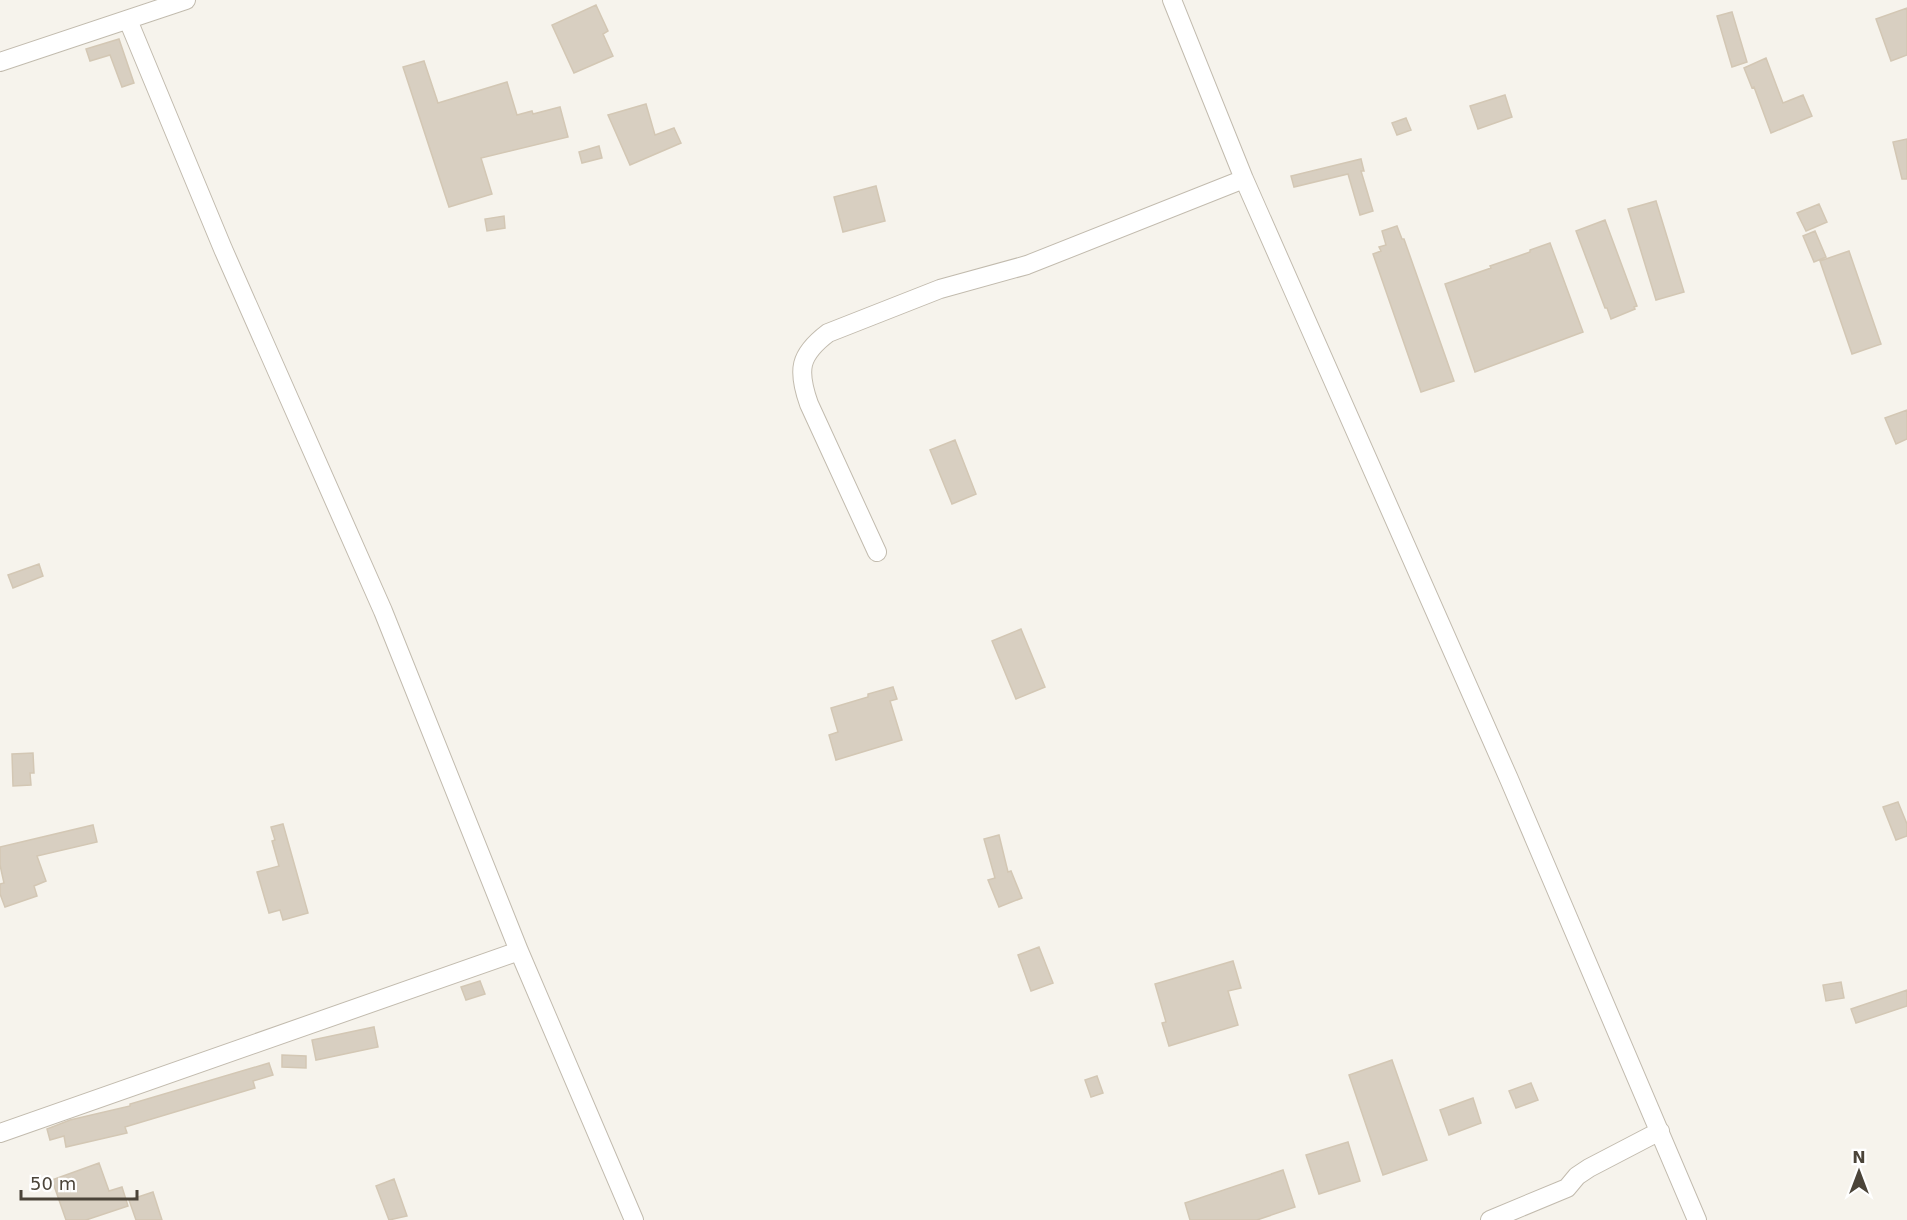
<svg xmlns="http://www.w3.org/2000/svg" width="1907" height="1220" font-family="'DejaVu Sans',sans-serif">
	<rect width="100%" height="100%" fill="#f6f3ec"/>
	<path fill="#d8cfc1" stroke="#d3c7b4" stroke-width="1.5" d="M596,5l12,26 -5,3 10,22 -39,17 -22,-48z
		M1907,8v47l-16,6 -15,-42z
		M1732,12l15,50 -15,5 -15,-51z
		M119,39l15,44 -12,4 -12,-32 -20,6 -4,-12z
		M1766,58l17,45 20,-8 9,21 -41,17 -17,-46 -2,1 -8,-20z
		M424,61l14,42 69,-21 10,33 15,-4 1,3 27,-7 8,30 -87,21 11,36 -43,13 -46,-140z
		M1505,95l7,22 -34,12 -8,-23z
		M646,104l9,31 19,-7 7,15 -51,22 -22,-50z
		M1406,118l5,12 -14,5 -5,-12z
		M1907,139v40h-5l-9,-37z
		M599,146l3,12 -20,5 -3,-11z
		M1361,159l3,12h-3l12,40 -13,4 -12,-41 -54,13 -3,-11z
		M876,186l9,35 -42,11 -9,-35z
		M1656,201l28,91 -28,8 -28,-91z
		M1819,204l8,18 -21,9 -9,-18z
		M504,216l1,12 -18,3 -2,-12z
		M1605,220l32,86 -3,1 1,2 -24,10 -4,-11h-2l-29,-77z
		M1397,226l5,13h2l50,142 -33,11 -48,-138 8,-3 -2,-4 7,-2 -4,-14z
		M1815,231l11,26 -12,5 -11,-26z
		M1550,243l33,89 -108,40 -30,-88 46,-16 -1,-2 40,-14v-2z
		M1849,251l32,93 -29,10 -32,-93z
		M1907,410v29l-11,5 -11,-26z
		M955,440l21,54 -24,10 -22,-54z
		M39,564l4,12 -30,12 -5,-13z
		M1021,629l24,58 -29,12 -24,-58z
		M893,687l4,12 -7,2 12,39 -66,20 -7,-25 9,-3 -7,-24 37,-11v-3z
		M33,753l1,20h-4l1,12 -18,1 -1,-32z
		M1898,802l9,22v12l-11,4 -13,-33z
		M283,824l25,89 -25,7 -3,-10 -11,3 -12,-41 22,-6 -7,-25 3,-1 -4,-13z
		M93,825l4,17 -60,14 9,25 -12,5 3,10 -32,11 -5,-13v-10l4,-1 -4,-18v-18z
		M999,835l9,37 3,-1 11,27 -23,9 -11,-27 7,-2 -11,-39z
		M1039,947l14,36 -22,8 -13,-36z
		M1233,961l8,27 -13,3 10,34 -69,21 -7,-23 4,-1 -11,-38z
		M480,981l5,13 -19,6 -5,-13z
		M1841,982l3,16 -18,3 -3,-16z
		M1907,990v16l-51,17 -5,-14z
		M374,1027l4,20 -62,13 -4,-20z
		M282,1055l24,1v12l-24,-1z
		M1392,1060l35,100 -44,15 -34,-100z
		M269,1063l4,12 -20,6 2,7 -130,39 2,6 -61,14 -2,-11 -14,4 -3,-11 23,-9 60,-14v-2z
		M1097,1076l6,17 -12,4 -6,-17z
		M1531,1083l7,17 -22,8 -7,-17z
		M1473,1098l8,25 -32,12 -9,-25z
		M1348,1142l12,39 -41,13 -13,-39z
		M99,1163l10,28 13,-4 6,19 -42,14h-20l-14,-40z
		M1283,1170l12,37 -38,13h-67l-5,-17z
		M394,1179l13,37 -18,4 -13,-34z
		M153,1192l9,28h-26l-7,-20z"/>
	<g fill="none" stroke-linecap="round" stroke-linejoin="round">
		<defs>
			<path id="minor" d="M1172,0l72,179 265,600 188,441
				M128,20l95,229 160,362 136,340 115,269
				M0,62l186,-62
				M877,552l-68,-148c-12,-34 -10,-49 19,-71l112,-44 87,-24 217,-86
				M0,1133l519,-182
				M1490,1220l77,-32 10,-12 12,-8 71,-37"/>
		</defs>
		<use href="#minor" stroke="#c2bbae" stroke-width="20"/>
		<use href="#minor" stroke="#fff" stroke-width="18"/>
	</g>
	<g transform="translate(1859 1172)" stroke="#ffffff" stroke-width="4.5" paint-order="stroke">
	<path d="M0-4.5L10 22L0 15L-10 22Z" fill="#4b4439"/>
	<text y="-9" font-size="16" font-weight="bold" text-anchor="middle" fill="#4b4439">N</text>
	</g>
	<path d="M21 1190v9h116v-9" fill="none" stroke="#4b4439" stroke-width="3"/>
	<text x="30" y="1190" font-size="18" fill="#4b4439" stroke="#ffffff" stroke-width="4.5" paint-order="stroke">50 m</text>
</svg>
